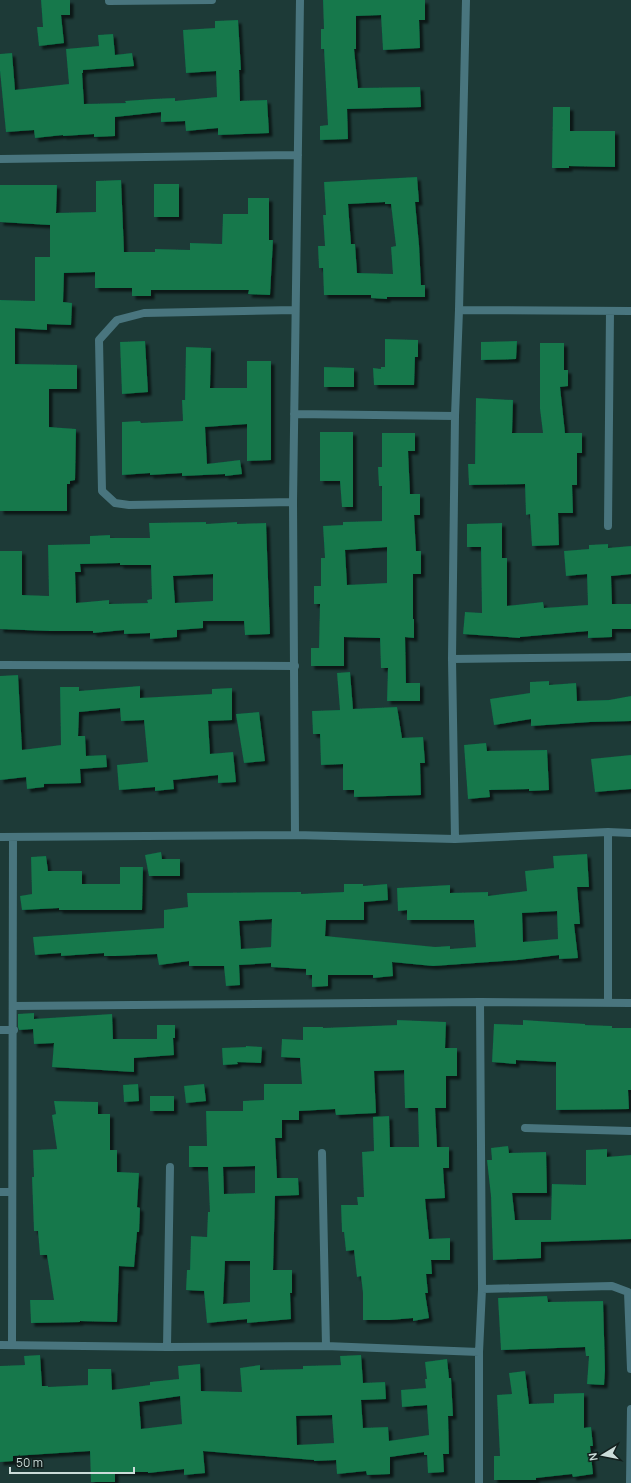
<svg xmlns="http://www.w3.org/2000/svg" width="631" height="1483" font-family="Manrope,sans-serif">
	<defs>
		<filter id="shadow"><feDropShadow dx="3.5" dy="3.5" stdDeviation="1" flood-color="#0009"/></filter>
	</defs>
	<rect width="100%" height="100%" fill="#1d3a37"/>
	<path fill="#12784b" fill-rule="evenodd" filter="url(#shadow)" d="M41,0h29v15h-9l3,28 -25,3 -2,-19h6z
		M323,0h102v20h-6l1,28 -37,2 -2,-35 -25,1v33h-2l4,39 62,-1 1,20 -74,2 1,30 -28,1v-14l8,-1 -4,-76h-3v-20h3z
		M238,20l3,50h-2l1,31 27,-1 2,33 -51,2v-7l-32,3 -1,-10 -24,1v-10l-46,5v19l-21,1v-3l-31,2v-1l-28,3 -1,-8 -28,2 -6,-61v-17l12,-1 3,37 54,-6 -3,-35 33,-3 -1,-11 15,-1 2,21 17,-2 2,13 -51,4v3h-1l2,31 42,-1 -1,-2 28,-2 22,-1v3l42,-4 -1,-26 -30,2 -3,-43 32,-2v-7z
		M553,107h17v24h45v36l-46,-1v2h-17z
		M417,177l2,25h-4l4,43 2,40h4v12h-38v2l-16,-1v-3h-47l-1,-27h-4l-1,-22h7l-2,-31h3l-2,-33zM385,202v2h6l5,42 -5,1 2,27 -36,-1 -2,-29h-4l-3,-40z
		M121,180l3,72h31v-3l35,1v-7l32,1 1,-30h25v-16h21v42h4l-3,55 -22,-1 1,-4h-98v6h-19v-8h-37v-16l-31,1 -1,29 9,1 -1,22 -24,-1v6l-32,-2v36l62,1v24h-28v38l27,2 -1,51 -5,1v3h-3v27h-67v-211l35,1v-44h15v-32l-50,-3v-37h57l-1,28 40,-1v-31z
		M154,184h25v33h-25z
		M385,339l33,1v17h-3l-1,28h-40l-1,-17 8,1v-2h4z
		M145,341l3,51 -26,2 -2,-52z
		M517,341l-1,18 -35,1v-18z
		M540,343h24v27h4v16l-8,1 5,46h17v20h-5v32h-5l1,28h-15l1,32 -27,1 -2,-32 -4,1 -1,-31 -56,1 -1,-21h7l1,-66 37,2 -1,33h31l-3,-24z
		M186,347l25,1 -1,40h37v-27h24v99l-24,1v-37l-42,3 2,37 33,-4 2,14 -17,2v-2l-43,2v-3l-32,2v-2l-28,2v-53l18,-1 1,2 42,-2 -1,-21h3z
		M324,367l30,1v19h-30z
		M320,432h33v75h-11l-2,-26h-20z
		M382,433h33v18h-7l2,43h10v21h-6l2,36h5v23h-8v45h1v19l-9,-1 1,46h14v18h-33l1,-33h-7l-1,-30 -36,-1v29h-33v-18h8l1,-44h-6v-18h7v-28h4l-2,-32 20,-1v-3l39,-1v-35h-3l-1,-19h4zM387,547v36l-40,2 -2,-35z
		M206,522v2l31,-2v2l29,-1 4,111 -25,1 -1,-14h-41v7l-26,2v7l-27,2v-6l-26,1v-4l-31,3v-2h-44l-49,-2v-78h22v44l27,1 -1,-51 42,-1v-8l20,-1v3h40l-1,-15zM120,563v2h31l1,34 -5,1 1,3 -39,1v-4l-33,3 -1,-31h6l-1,-8zM213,574v27l-38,2 -2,-27z
		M502,523v35h5v48l36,-4 1,6 44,-3 -1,-31 -21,2 -2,-25 25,-2v-4l19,-1v4l23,-2v28l-20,2 1,28h19v25h-19v8l-24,1v-7l-68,6v1l-57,-4 2,-22 17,1 -1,-66h-14v-23z
		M350,672l3,37 44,-2 5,31 21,-1 2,26h-5l1,32 -67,2v-7h-11v-26l-22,1 -1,-31h-7l-1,-23 28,-1 -3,-37z
		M18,675l4,75 39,-5 -1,-58h19v4l61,-5v12l72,-4v-5l20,-1v32l-24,1 2,33 23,-2 3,30 -18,1v-8l-45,5 1,9 -19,2v-4l-36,3 -2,-25 31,-3 -4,-42 -23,1 -1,-13 -41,4 -1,24h7l1,20 20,-1 1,12 -27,2 1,14 -37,1v3l-17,2 -1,-12 -26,3v-104z
		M549,681v4l27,-2 1,18 32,-1 22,-4v25l-41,1 -59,4v-7l-37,6 -4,-26 40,-6v-11z
		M259,712l6,49 -21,2 -8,-49z
		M486,743l1,8 60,-1 2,40 -20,1v-2l-40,1 1,7 -22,2 -4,-54z
		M631,755v34l-36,3 -4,-33z
		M161,852l1,7h18v17h-31l-4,-21z
		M587,854l2,33h-12l3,37h-6l4,34 -19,1v-4l-41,5 -85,6 -41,-4 1,14 -20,2v-3h-45v11l-16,1v-12h-6v-6l-35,-2v-4l-32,2 1,20 -14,1 -2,-20h-35v-5l-30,4 -2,-11 -41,2h-12v-3l-43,3v-3l-26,2 -2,-18 131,-9v-18l24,-3 -1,-14 114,-1v2l43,-2v-8h19v2l24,-2 1,16 -24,2v18h-38l-1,16 110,11 15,-1v3l26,-2 -2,-27h-67v-10l-9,1 -1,-23 53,-3v8l38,-1v4l39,-5 -2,-20 29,-3 -1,-12zM557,911l1,28 -35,3 -1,-29zM272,919l-1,28 -30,2 -2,-28z
		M46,856l2,15h34v13h38v-17h23l-1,43h-83v-2l-37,2 -2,-14 12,-2 -1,-37z
		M34,1013v6l78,-5 1,25h44v-14h18v13h-2l1,17 -40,3v14l-82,-5 2,-24 -20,1 -1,-15 -14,1 -1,-3v-13z
		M397,1020l49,2 -1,26h12v28h-11v32h-11l2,39h12v21h-6l2,30 -20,1 4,40 21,-1v22h-19l1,14h-6l2,19h-3l4,25 -16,3v-3l-23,2h-27v-27l-2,-17 -4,1 -3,-27 -8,1 -2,-19h-2l-1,-27h17l-1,-8h7l-2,-45 12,-1 -1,-34 16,-1 1,31h29l-1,-39h-13l-1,-38 -30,1 2,42 -40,2 -1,-6 -36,2v9h-17v18h-7l2,40h21l1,17 -24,1 -2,74h19v23h-2l1,26 -44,4v-4l-40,4 -3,-32 -18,-1 1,-20h3l1,-34 16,1 1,-25h2l-2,-45h-19v-21h18l-1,-35h37v-10l21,-1v-16h38l-2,-26 -19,-1 1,-18 21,1v-13h20v1l74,-3zM255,1166v27l-31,1 -1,-27zM225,1261h25v41l-27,2z
		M523,1020l62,4v1l27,1v2h19v62h-3l1,19 -73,1v-48l-40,-2v4l-24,-2 2,-38 29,1z
		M246,1046l16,1 -1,16 -24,-1 1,2 -15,1 -1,-17 24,-1z
		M138,1084l1,17 -15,1 -1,-17z
		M204,1084l2,17 -20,2 -2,-17z
		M150,1096h24v15h-24z
		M54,1101l44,1v12h12v36h7v22l22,1 -2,34 3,1 -1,24h-2l-3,35 -15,-1 -2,56 -37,-1v1l-49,1 -1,-23h24l-7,-45h-7l-2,-24h-4l-2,-54h2l-1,-27 24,-1 -5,-34 4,-1z
		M508,1146l1,7 37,-1 1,41h-35l3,27h36l1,-36 34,1v-35l21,-1v8l24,-2v84l-90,3v16l-48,2 -2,-64 -4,-36h5l-1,-12z
		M547,1296l1,6 55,-1 2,69 -1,15 -17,-1 2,-28h-3l-1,-9 -84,3 -3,-52z
		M40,1355l2,31h6v1l40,-2v-16h23l1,21 38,-5v-3l29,-3 -1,-13 22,-2 1,27 41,1 -2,-24 20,-3v5l43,-1v-3l38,-1 -1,-9 21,-1 2,28 22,-1 1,17 -25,1 2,28 25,-1 1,14 40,-6 -2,-30 -25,2 -1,-17 25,-2 -1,-9h2l-2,-17 22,-3 2,19h2l2,38h-5l1,38h-6l1,18 -16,1 -1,-18h-3v-3l-34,5v17l-23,1 -1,-4 -29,3 -1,-14 -22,1v-1l-111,-9 2,22 -21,2v-6l-36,4v-1h-33v10h-24l-1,-31 -77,5v5l-13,1v-96l25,-1 -1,-9zM180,1396l2,28 -41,5 -2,-27zM332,1415l2,28 -37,2 -1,-29z
		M525,1371l4,33 25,-1v-9l30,-1v35l7,-1 2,19h-3l3,28 -20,3 -1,-3 -36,4v2h-42v-24h6l-3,-61 15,-1 -3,-21z"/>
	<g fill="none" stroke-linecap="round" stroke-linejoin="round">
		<path stroke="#49757e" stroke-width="8" d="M109,1l103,-1
			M0,159l298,-4
			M459,310l172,1
			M294,414l161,2
			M293,502l-164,3 -14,-2 -13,-12 -3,-151 18,-20 27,-7 151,-3
			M608,526l2,-215
			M452,659l179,-2
			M0,665l295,1
			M608,832v171
			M295,835l-2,-333 7,-502
			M0,837l295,-2 160,4 153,-7 23,1
			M455,839l-3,-180 3,-243 4,-106 7,-310
			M13,1006l467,-4 151,1
			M0,1030h14
			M525,1128l106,3
			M322,1153l4,193
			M0,1192h12
			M482,1289l130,-3 16,6 3,77
			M0,1345l167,2 159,-1 153,6
			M12,1345l1,-508
			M167,1347l3,-180
			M479,1483v-131l3,-63 -2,-287
			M630,1483l1,-74"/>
	</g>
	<g transform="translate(603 1455) rotate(260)" stroke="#121f1d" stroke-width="3" paint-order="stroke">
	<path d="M0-3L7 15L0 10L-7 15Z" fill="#cbdcd9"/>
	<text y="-6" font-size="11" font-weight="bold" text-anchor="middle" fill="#cbdcd9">N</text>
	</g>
	<path d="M10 1467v6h124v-6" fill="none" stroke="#cbdcd9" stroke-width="2"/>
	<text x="16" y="1467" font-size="12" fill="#cbdcd9" stroke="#121f1d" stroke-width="3" paint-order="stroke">50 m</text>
</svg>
